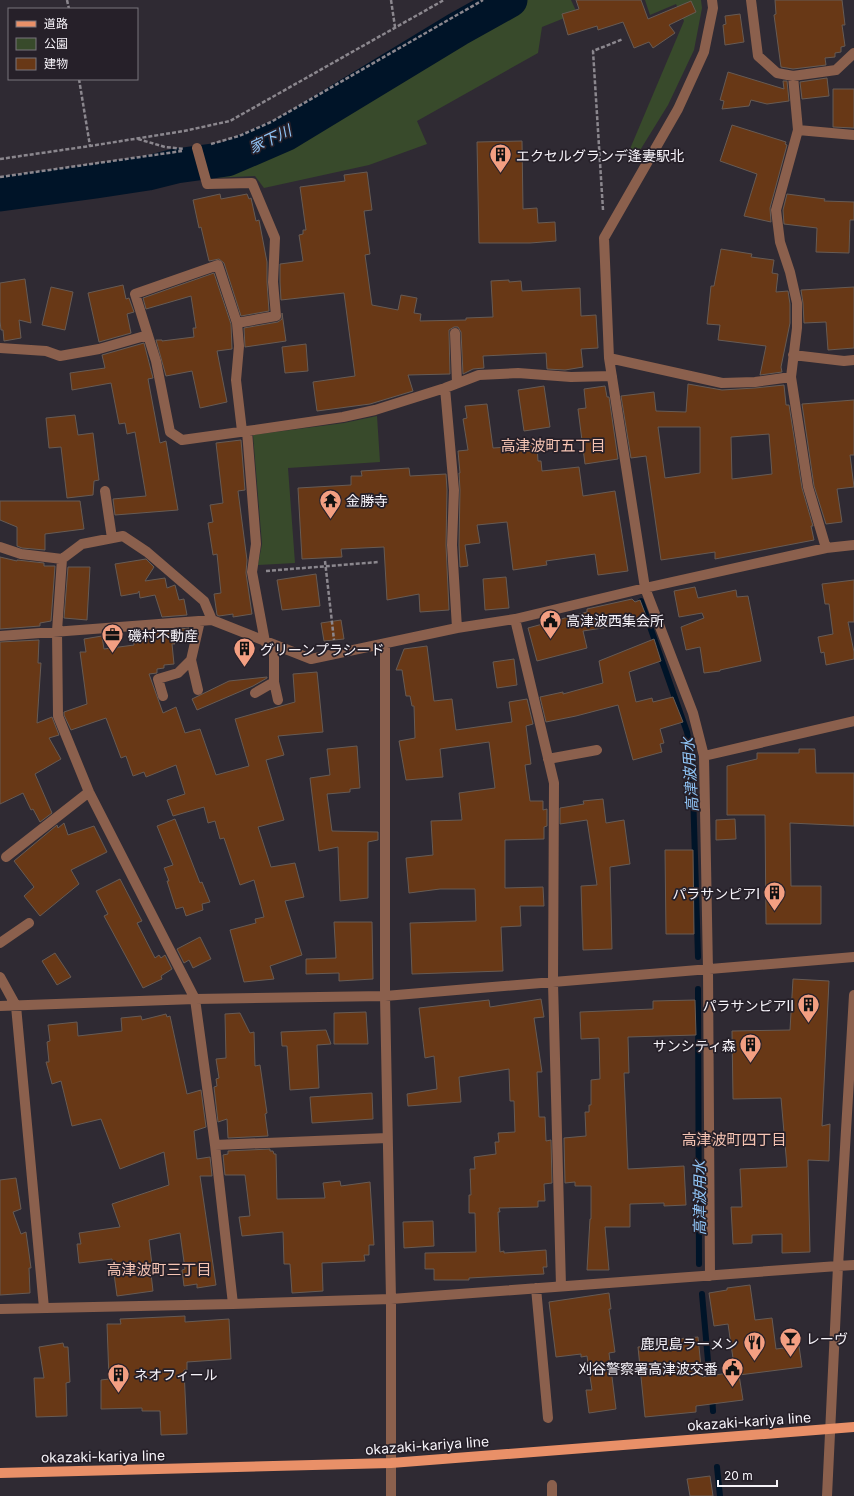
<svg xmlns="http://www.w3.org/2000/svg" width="854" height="1496" font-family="Inter,'Noto Sans JP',sans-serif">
	<rect width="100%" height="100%" fill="#2f2a33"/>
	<path fill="#384a2b" d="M522,0h49l6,13 -35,14 -4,26 -121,68 10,23 -58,21 -105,23 -9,-12 -44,2 -2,-10 21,-4 58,-25 173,-104z
		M645,0h56l1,8 -8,42 -26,55 -34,55 -7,-4 57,-135 -8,-17 -26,11z
		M377,416l3,46 -92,6 7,95 -37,2 4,-21 -9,-109 91,-12z"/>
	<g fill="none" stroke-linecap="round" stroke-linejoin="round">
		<path stroke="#001428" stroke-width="6" d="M641,601l46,131 5,26 6,199
			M698,989l1,275
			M702,1294l8,89
			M712,1396l1,15
			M717,1467l3,29"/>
		<path stroke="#001428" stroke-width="35" d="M0,194l96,-13 52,-8 28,-7 51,-7 58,-25 173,-105 52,-29"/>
	</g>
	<path fill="#683816" stroke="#675b54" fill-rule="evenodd" d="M576,0h65l7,19 43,-18 5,11 -27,13 6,8 -22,15 -4,-6 -15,6 -11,-26 -25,8 -1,-4 -29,9 -6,-21 17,-5z
		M775,0h67l3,25h-3l3,21 -4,1v5l-6,1v4l-10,1 1,7 -33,4 -12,-2 -7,-52 2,-1z
		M740,14l4,28 -19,3 -2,-20 3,-1 -1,-8z
		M728,72l56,17 -1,-8h4l2,20 -22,3 -16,-4 -2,6 -27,3 2,-8 -4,-1z
		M827,78l2,18 -27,3 -2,-17z
		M833,89h21v39l-21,-1z
		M732,125l54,17 -1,2 2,1 -17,63 1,14 -27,-6 13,-42 -37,-13z
		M522,141l1,68 14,-1 1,15 17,-1 1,19 -26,2h-51l-2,-101z
		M367,172l5,38 -8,1 6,43 -5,1 7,50 26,5 3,-15 16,3 -3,15 7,1 -1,7 46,-1v-2l27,-1 -2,-36 18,-1v2l12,-1 1,10 58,-3 1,28 15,-1 2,33 -17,1 2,18 -18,3 -18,-1 -1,-16 -63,3 1,12 -11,1 -10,5 -2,-42 -3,-5h-4l-5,3v3l1,41 -42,1 5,16 -43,13 -53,7 -4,-29 42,-6 -11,-83 -63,7 -1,-18v-18l23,-3 -4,-26 4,-1v-4h3l-6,-43 45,-6 -1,-6z
		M220,194l1,5 26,-5 2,5 2,-1 5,23 3,-1 8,42v20l2,29 -28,5 -17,-53 -5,-4 -10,2 -8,-34 -2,1 -6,-28z
		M787,194l38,5 -1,2 30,1v18h-4l-1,33 -33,-1 1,-24 -33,-4 -1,-14z
		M721,249l31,5 -1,3 23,3 -2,13 6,1 -2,18 12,-1 2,13v19l-9,44 1,5 -22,3 6,-29 -48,-6 2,-15 -13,-1 4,-38h3z
		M214,273l17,51 1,25 -15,2 10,51 -27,6 -8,-37 -26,5 -10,-36h6v1l32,-4 -1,-9h3l-5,-32 -45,13 -3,-11z
		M25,279l6,44 -12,-3 2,18 -17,3 -1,-11h-2l-1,-9v-38z
		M123,285l3,14 3,-1 5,14 -7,2 4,19 -32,9 -11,-49z
		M51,287l22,5 -8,38 -23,-5z
		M854,287v61l-26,2 -2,-28 -22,1 -1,-20 -2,-13z
		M282,313l4,28 -41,6 -1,-19 34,-6 4,-3z
		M144,343l9,35 -5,1 12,64 6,-2 12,69 -63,5 -2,-16 33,-3 -11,-64 -8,2 -2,-11 -6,1 -8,-41 -39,7 -2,-17 35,-5 -3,-13z
		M306,344l2,27 -23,2 -3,-26z
		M688,384l34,6 33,-2 29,-3 2,20h3l13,83 11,38h-2l3,14 -99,19v-7l-54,8 -15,-104 -15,2 -10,-62 33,-4 2,19 30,1zM658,427h42v46l-35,5zM769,434l3,40 -40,5 -1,-42z
		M544,386l6,41 -26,4 -6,-41z
		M605,386l2,11h2l9,62 -33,5 -7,-55 8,-1 -2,-19z
		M854,400v55h-4l4,32 -17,2 5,33 -16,2 -12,-38 -12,-82z
		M487,404l6,44 44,-3 1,16h3l1,10 37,-4 4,29 32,-5 13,80 -30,4 -3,-21 -49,7 1,4 -34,5 -6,-48 -30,3 3,18 -15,2 3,21 -8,1 -1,-22 1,-55 -1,-17h1l-2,-22 10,-1 -5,-31 4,-1 -2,-12z
		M75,415l3,20 15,-2 6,47 -5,1 -1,14 -26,3 -6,-51 -12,1 -3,-30z
		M241,440l4,50 -7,1 9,69 -1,13 6,41 -19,3v-3l-14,2 -2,-1 -3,-21 7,-1 -4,-39 -4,1 -5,-32 5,-1 -3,-17 13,-2 -7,-60z
		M409,468l1,8 36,-2 1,16 -1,55 3,65 -29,2 -1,-18 -32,6 -3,-53 -43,2 1,8 -40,2 -4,-71 53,-3v-9h11l-1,-5z
		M0,501h80l4,28 -39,5v16l-23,-2 -5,-2v-19l-17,-7z
		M0,557l17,4v-1l27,3v3h11l-4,55 -11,2v3l-40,3z
		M146,559l8,8 -9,14 20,-3 2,10 8,-3 4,15 5,-1 3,16 -25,2 -7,-22 -15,3 -1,-7 -1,2 -17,3 -6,-32z
		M68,567h22l-3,53 -23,-2z
		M316,574l4,32 -38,4 -5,-30z
		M506,577l3,31 -24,2 -2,-31z
		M854,580v42h-6l6,30v7l-28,6 -2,-13 -3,1 -3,-16 15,-3 -4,-30h-4l-3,-20z
		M695,587l3,11 38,-8 1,7 11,-1 13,65 -41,9v1l-16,2 -4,-26 -14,3 -5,-23 23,-9 -2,-5 -23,4 -5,-26z
		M632,599l3,3 5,-2 8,21 -65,10 4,17 -50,13 -9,-33 59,-16v-3z
		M341,620l3,19 -20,2 -3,-18z
		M189,628v12l-15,2 1,2h-3l2,20 -10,1v3l-7,1v4l-8,1 14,39 13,-6 9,26 15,-4 16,46 33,-9 -14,-47 60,-17 -2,-28 24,-2 6,60 -45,4 6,19 -18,5 18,60 -26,7 13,40 24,-4 9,34 -19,4 17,54 -32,11 4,13 -30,3 -14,-52 26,-7 -1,-4 9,-2 -10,-37 -14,5 -16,-47 -4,1 -5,-18 -7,2 -4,-16 -31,9 -6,-16 18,-6 -9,-29 -30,12 -2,-5 -11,4 -7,-20 -5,2 -15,-40 -35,12 -7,-15v-3l23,-8 -7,-52h6l-2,-13 18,-3 2,13 30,-4 -2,-11z
		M654,639l7,22 -32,11 7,30 16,-4 1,4 20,-5 10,25 -23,7 4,14 -4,1 2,8 -29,8 -15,-55 -42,11 -30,6 -6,-25 23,-5v2l40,-11 -4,-22z
		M39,640l-1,23h3l-4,60 15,-6 7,18 -10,3 12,21 -26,15 17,39 -12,9 -7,-13 -2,1 -8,-17 -23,11v-162z
		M427,646l7,55 18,-2 4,31 56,-8 -3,-20 18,-3 6,25 -7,2 5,38 -6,1 5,36h13v9l4,-1v17l-3,1v12l-39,1v48l38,-1 1,19h-24l1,20 -20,1 2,44 -91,3 -2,-51 66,-2 -1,-32h-35l-31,4 -3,-35 27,-3 -2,-34 31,-1 -3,-27 36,-5 -6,-46 -49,7 3,28 -37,3 -7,-39 16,-3 -1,-32h-2l-2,-10h-4l-4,-26h-6l8,-21z
		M514,659l3,26 -20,3 -4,-26z
		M267,677v1l-14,8 -56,24 -5,-11 37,-18z
		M357,746l3,42 -10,1v3l-23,2 5,37 46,1v8l-10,2v56l-28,3 -2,-54 -19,4 -9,-73 20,-3 -3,-26z
		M799,749h16l1,24h38v53l-64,-3 1,63h30v38h-55l-1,-109h-38v-49l30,-7v-6h42z
		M603,799l3,24 18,-3 6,44 -20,3 2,82 -29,1 -2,-64 16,-1 -10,-65 -27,4v-16l24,-4 -1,-3z
		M175,819l25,64 2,-1 8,20 -8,2 1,6 -17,6 -3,-9 -7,2 -9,-28h2l-5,-13 9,-3 -16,-39z
		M735,819l1,20 -20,1v-20z
		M64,823l4,12 26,-9 13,26 -36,18 8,14 -39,32 -16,-20 10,-9 -20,-26 43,-36 1,3z
		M665,850h28l1,84h-28z
		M120,879l22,42 -5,2 18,35 4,-3 2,3 4,-3 7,14 -11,7 1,3 -19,9 -39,-72 4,-2 -12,-23z
		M334,922h38l1,57 -34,2v-8l-33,1v-15l30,-1z
		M200,937l11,22 -18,9 -4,-8 -5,3 -7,-14z
		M55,953l16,24 -14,8 -15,-24z
		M793,979l36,2 -7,145 8,-2 -1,37 -21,-1 2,92 -28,1v-19l-30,1v8l-19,1 -2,-37h11l-2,-38 47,-2 -6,-69 -48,1 -1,-68 58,-1z
		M541,999l3,18 -10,1 8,54h-5l2,45h6l1,24 5,-1 1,43 -8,1 1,17h-7v6l-39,1 1,4h-2l2,40 4,-1v2l42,-3 1,17h-4l1,7 -75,4v2h-35v-11h-9v-16l51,-1 -1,-39h-6v-18h2l-1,-26h5l-1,-12 22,-3 -1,-12h4l-1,-9 17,-1 -1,-31h-4l-1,-32 -50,8 2,25 -53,4 -1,-12 30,-5 -3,-33 -9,2 -6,-50 70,-8 1,7z
		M695,1000l1,35 -68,2 1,36h-5l4,96 56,-3 2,39 -22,1v-3l-34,1v23h-25l4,43h-22l3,-51h1v-33h-16v-4l-10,1 -1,-45 22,-2 -1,-24h4v-7h2v-25l9,-1 -1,-41 -18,1 -1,-27 73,-3v-8z
		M366,1012l2,32h-34v-31z
		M240,1013l10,20 4,-1 1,34 5,-1 7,48 -2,1 3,22 -40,2 -1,-19 -9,3 -4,-35 3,-1 -1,-7 3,-1 -3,-19 10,-1 -1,-44z
		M166,1014l1,3 3,-1 17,78 14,-4 5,37 -12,4 3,28 13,-2 2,19h-12l16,109 -19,3v-4l-13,2 -2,-16 3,-1 -5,-36 -31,7 3,25h-2l3,26 -36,5 -5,-37 -33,4 -2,-19h4l-2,-11 41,-6 -8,-23 57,-19 -5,-33 -44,17 -19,-50 -29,7 -11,-45 -9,3 -6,-22h3l-2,-20 3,-1 -2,-16 29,-3 1,14 44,-5 -1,-13 20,-2 1,4z
		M326,1030l5,14 -14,1 2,43 -29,2 -3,-44h-5l-1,-14z
		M372,1093l1,26 -61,4 -2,-26z
		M270,1149v2h3l1,3h2l1,45 48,-1 -2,-15 17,-2 1,5 29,-4 4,63h-5v10h-5l1,6 -43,2 1,28 -31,2 -2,-29h-6l-1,-32 -41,4 -3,-19 11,-1 -5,-41h-20l-2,-20 5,-1v-3z
		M16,1178l5,31 -8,3 8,22 5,-2 5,36h-2l1,25 -30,2v-115z
		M433,1221l1,25 -30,2 -1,-26z
		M750,1285l5,35 17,-2 4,31 23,-3 3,21 -63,8 4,25 -47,6v6l-51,5 -7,-70 8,-1 -1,-4 53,-5 4,40 33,-5 -7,-48 -14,2 -5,-33 18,-3v-2z
		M609,1293l2,16h-2l6,43 -6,1 7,56 -27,4 -3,-23h6l-5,-34 -6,1v-3l-25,3 -7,-55z
		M185,1316v6l44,-3 2,40 -44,3v8h-3l3,64 -26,1 -1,-24h-18v-3l-41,1v-29l8,-1 -2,-55h14l-1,-5z
		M63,1343l1,4h4l2,35 -4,1 1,33 -31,1 -2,-39h10l-5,-31z
		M710,1476l3,20h-23l-3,-17z"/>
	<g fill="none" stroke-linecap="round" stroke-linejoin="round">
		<path stroke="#8b878e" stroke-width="2.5" stroke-dasharray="4 2" stroke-linecap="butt" d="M67,0l2,9
			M391,0l4,27
			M79,79l11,67
			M138,139l27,8 19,2
			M211,144l28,-8 32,-14 212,-122
			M0,159l90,-13 94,-15 46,-10 214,-121
			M0,177l182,-26
			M603,210l-10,-159 30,-12
			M325,561l9,79
			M266,571l113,-9"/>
		<path stroke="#8b604d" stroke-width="10" d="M751,0l7,56 19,17 16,3 43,-6 18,-17
			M793,76l5,54 -22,80 4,32 10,30 7,31v25l-6,49 17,110 18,61
			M798,130l56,5
			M197,148l10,36 45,-1 23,55 -2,44 3,34 -39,7
			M455,333l2,50
			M0,348l46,3 14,5 39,-7 49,-14
			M793,355l51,6 10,-1
			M609,358l113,25 33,-1 36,-5
			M445,388l9,102 -2,55 5,83
			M242,431l-6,-51 3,-34 -2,-23 -19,-58 -83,29 21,67 14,71 12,8 65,-9
			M105,491l7,47
			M0,547l21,7 41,5
			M515,619l39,164 -1,200 8,303
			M212,620l-8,-19 -57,-49 -24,-16 -41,8 -20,15 -5,72 1,85 31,76 106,207 20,146 18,159
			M0,636l212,-16 99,39 146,-31 58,-9 130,-31 181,-40 28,-3
			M265,642l-13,-70 4,-28 -9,-113 96,-14 32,-7 70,-22 34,-13 39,-2 53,4 41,-1
			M385,644v352l6,303v197
			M274,645v37l4,18
			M191,660l7,30
			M255,693l19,-11
			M163,696l-5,-17 20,-6 13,-13 9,-39
			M704,756l-11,-43 -48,-125 -36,-230 -5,-120 74,-129 26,-57 9,-44 -1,-8
			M548,759l49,-9
			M6,857l83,-65
			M0,943l29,-20
			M0,977l16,29 28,302
			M854,995l-16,271 16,-1
			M0,1006l195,-7 190,-3 469,-39
			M215,1145l172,-7
			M710,1276l-2,-306 -4,-214 150,-35
			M536,1288l12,130
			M0,1309l233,-5 158,-5 447,-33 -11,230
			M552,1485v11"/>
		<path stroke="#e99068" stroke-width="10" d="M0,1473l391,-10 463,-36"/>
	</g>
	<defs>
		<symbol id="building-pin" viewBox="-11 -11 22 30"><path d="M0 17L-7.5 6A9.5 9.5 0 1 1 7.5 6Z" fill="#f39f82" stroke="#262029"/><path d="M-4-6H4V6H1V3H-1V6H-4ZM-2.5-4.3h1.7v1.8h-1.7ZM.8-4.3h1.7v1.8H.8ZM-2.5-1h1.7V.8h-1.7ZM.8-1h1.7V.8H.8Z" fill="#111"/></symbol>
		<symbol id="temple-pin" viewBox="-11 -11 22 30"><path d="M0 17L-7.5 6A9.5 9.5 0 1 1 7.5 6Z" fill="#f39f82" stroke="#262029"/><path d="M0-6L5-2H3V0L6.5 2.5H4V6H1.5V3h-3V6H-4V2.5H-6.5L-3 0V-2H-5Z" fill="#111"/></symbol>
		<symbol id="civic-pin" viewBox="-11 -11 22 30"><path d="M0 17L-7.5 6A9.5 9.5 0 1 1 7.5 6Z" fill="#f39f82" stroke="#262029"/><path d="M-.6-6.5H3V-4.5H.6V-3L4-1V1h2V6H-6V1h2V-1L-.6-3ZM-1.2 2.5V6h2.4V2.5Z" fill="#111"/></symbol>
		<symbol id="office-pin" viewBox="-11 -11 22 30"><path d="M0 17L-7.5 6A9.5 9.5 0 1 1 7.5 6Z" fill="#f39f82" stroke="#262029"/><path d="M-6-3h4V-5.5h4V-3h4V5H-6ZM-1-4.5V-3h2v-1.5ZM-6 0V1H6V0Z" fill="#111"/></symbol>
		<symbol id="bar-pin" viewBox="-11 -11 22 30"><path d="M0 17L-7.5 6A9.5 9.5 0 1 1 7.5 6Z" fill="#f39f82" stroke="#262029"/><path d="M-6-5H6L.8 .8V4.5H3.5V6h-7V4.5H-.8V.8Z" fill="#111"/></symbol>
		<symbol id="restaurant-pin" viewBox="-11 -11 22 30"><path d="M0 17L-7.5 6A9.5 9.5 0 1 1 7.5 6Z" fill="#f39f82" stroke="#262029"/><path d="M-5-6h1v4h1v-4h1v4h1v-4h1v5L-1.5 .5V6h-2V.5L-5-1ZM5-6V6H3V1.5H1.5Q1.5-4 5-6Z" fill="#111"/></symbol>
	</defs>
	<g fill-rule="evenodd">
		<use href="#building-pin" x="488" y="142" width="25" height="34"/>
		<use href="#temple-pin" x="318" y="488" width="25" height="34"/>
		<use href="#civic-pin" x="538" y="608" width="25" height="34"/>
		<use href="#office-pin" x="100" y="622" width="25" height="34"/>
		<use href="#building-pin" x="232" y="636" width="25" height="34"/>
		<use href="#building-pin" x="762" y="880" width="25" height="34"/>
		<use href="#building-pin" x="796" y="992" width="25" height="34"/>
		<use href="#building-pin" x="738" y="1032" width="25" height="34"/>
		<use href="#bar-pin" x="778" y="1326" width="25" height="34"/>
		<use href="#restaurant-pin" x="742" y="1330" width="25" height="34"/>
		<use href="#civic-pin" x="720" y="1356" width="25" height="34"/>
		<use href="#building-pin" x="106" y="1362" width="25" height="34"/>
	</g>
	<g text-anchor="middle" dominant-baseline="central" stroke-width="3.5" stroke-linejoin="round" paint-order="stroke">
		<g font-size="14" fill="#f6f3f9" stroke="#262029" text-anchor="start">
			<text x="516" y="155">エクセルグランデ逢妻駅北</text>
			<text x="346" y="500">金勝寺</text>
			<text x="566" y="620">高津波西集会所</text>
			<text x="128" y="635">磯村不動産</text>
			<text x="260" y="649">グリーンプラシード</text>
			<text x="760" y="893" text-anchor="end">パラサンピアⅠ</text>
			<text x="794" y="1005" text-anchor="end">パラサンピアⅡ</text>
			<text x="736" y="1045" text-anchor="end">サンシティ森</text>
			<text x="806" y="1338">レーヴ</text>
			<text x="738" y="1343" text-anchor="end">鹿児島ラーメン</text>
			<text x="718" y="1368" text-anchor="end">刈谷警察署高津波交番</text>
			<text x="134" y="1374">ネオフィール</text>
		</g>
		<g font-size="14" fill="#f6f3f9" stroke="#262029">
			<text transform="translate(749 1421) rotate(-4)">okazaki-kariya line</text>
			<text transform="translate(427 1445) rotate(-4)">okazaki-kariya line</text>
			<text transform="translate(103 1456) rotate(-1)">okazaki-kariya line</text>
		</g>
		<g font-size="15" font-style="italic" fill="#90c5f7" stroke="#262029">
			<text transform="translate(270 139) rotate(-25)">家下川</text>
			<text transform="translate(690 775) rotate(-94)">高津波用水</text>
			<text transform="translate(699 1198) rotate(-90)">高津波用水</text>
		</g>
		<g font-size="15" fill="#f6c5b4" stroke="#262029">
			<text x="553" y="445">高津波町五丁目</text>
			<text x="734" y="1139">高津波町四丁目</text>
			<text x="159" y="1269">高津波町三丁目</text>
		</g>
	</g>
	<rect x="8" y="8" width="130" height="72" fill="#262029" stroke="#79747c"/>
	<rect x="16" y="21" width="20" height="6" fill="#e99068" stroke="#79747c"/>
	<text x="44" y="28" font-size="12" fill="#f6f3f9">道路</text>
	<rect x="16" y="38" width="20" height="12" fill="#384a2b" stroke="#79747c"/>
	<text x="44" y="48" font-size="12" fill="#f6f3f9">公園</text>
	<rect x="16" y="58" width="20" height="12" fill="#683816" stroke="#79747c"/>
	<text x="44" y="68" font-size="12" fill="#f6f3f9">建物</text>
	<path d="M718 1480v6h59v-6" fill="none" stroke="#f6f3f9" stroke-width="2"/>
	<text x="724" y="1480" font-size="12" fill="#f6f3f9" stroke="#262029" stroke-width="3" paint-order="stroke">20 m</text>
</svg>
